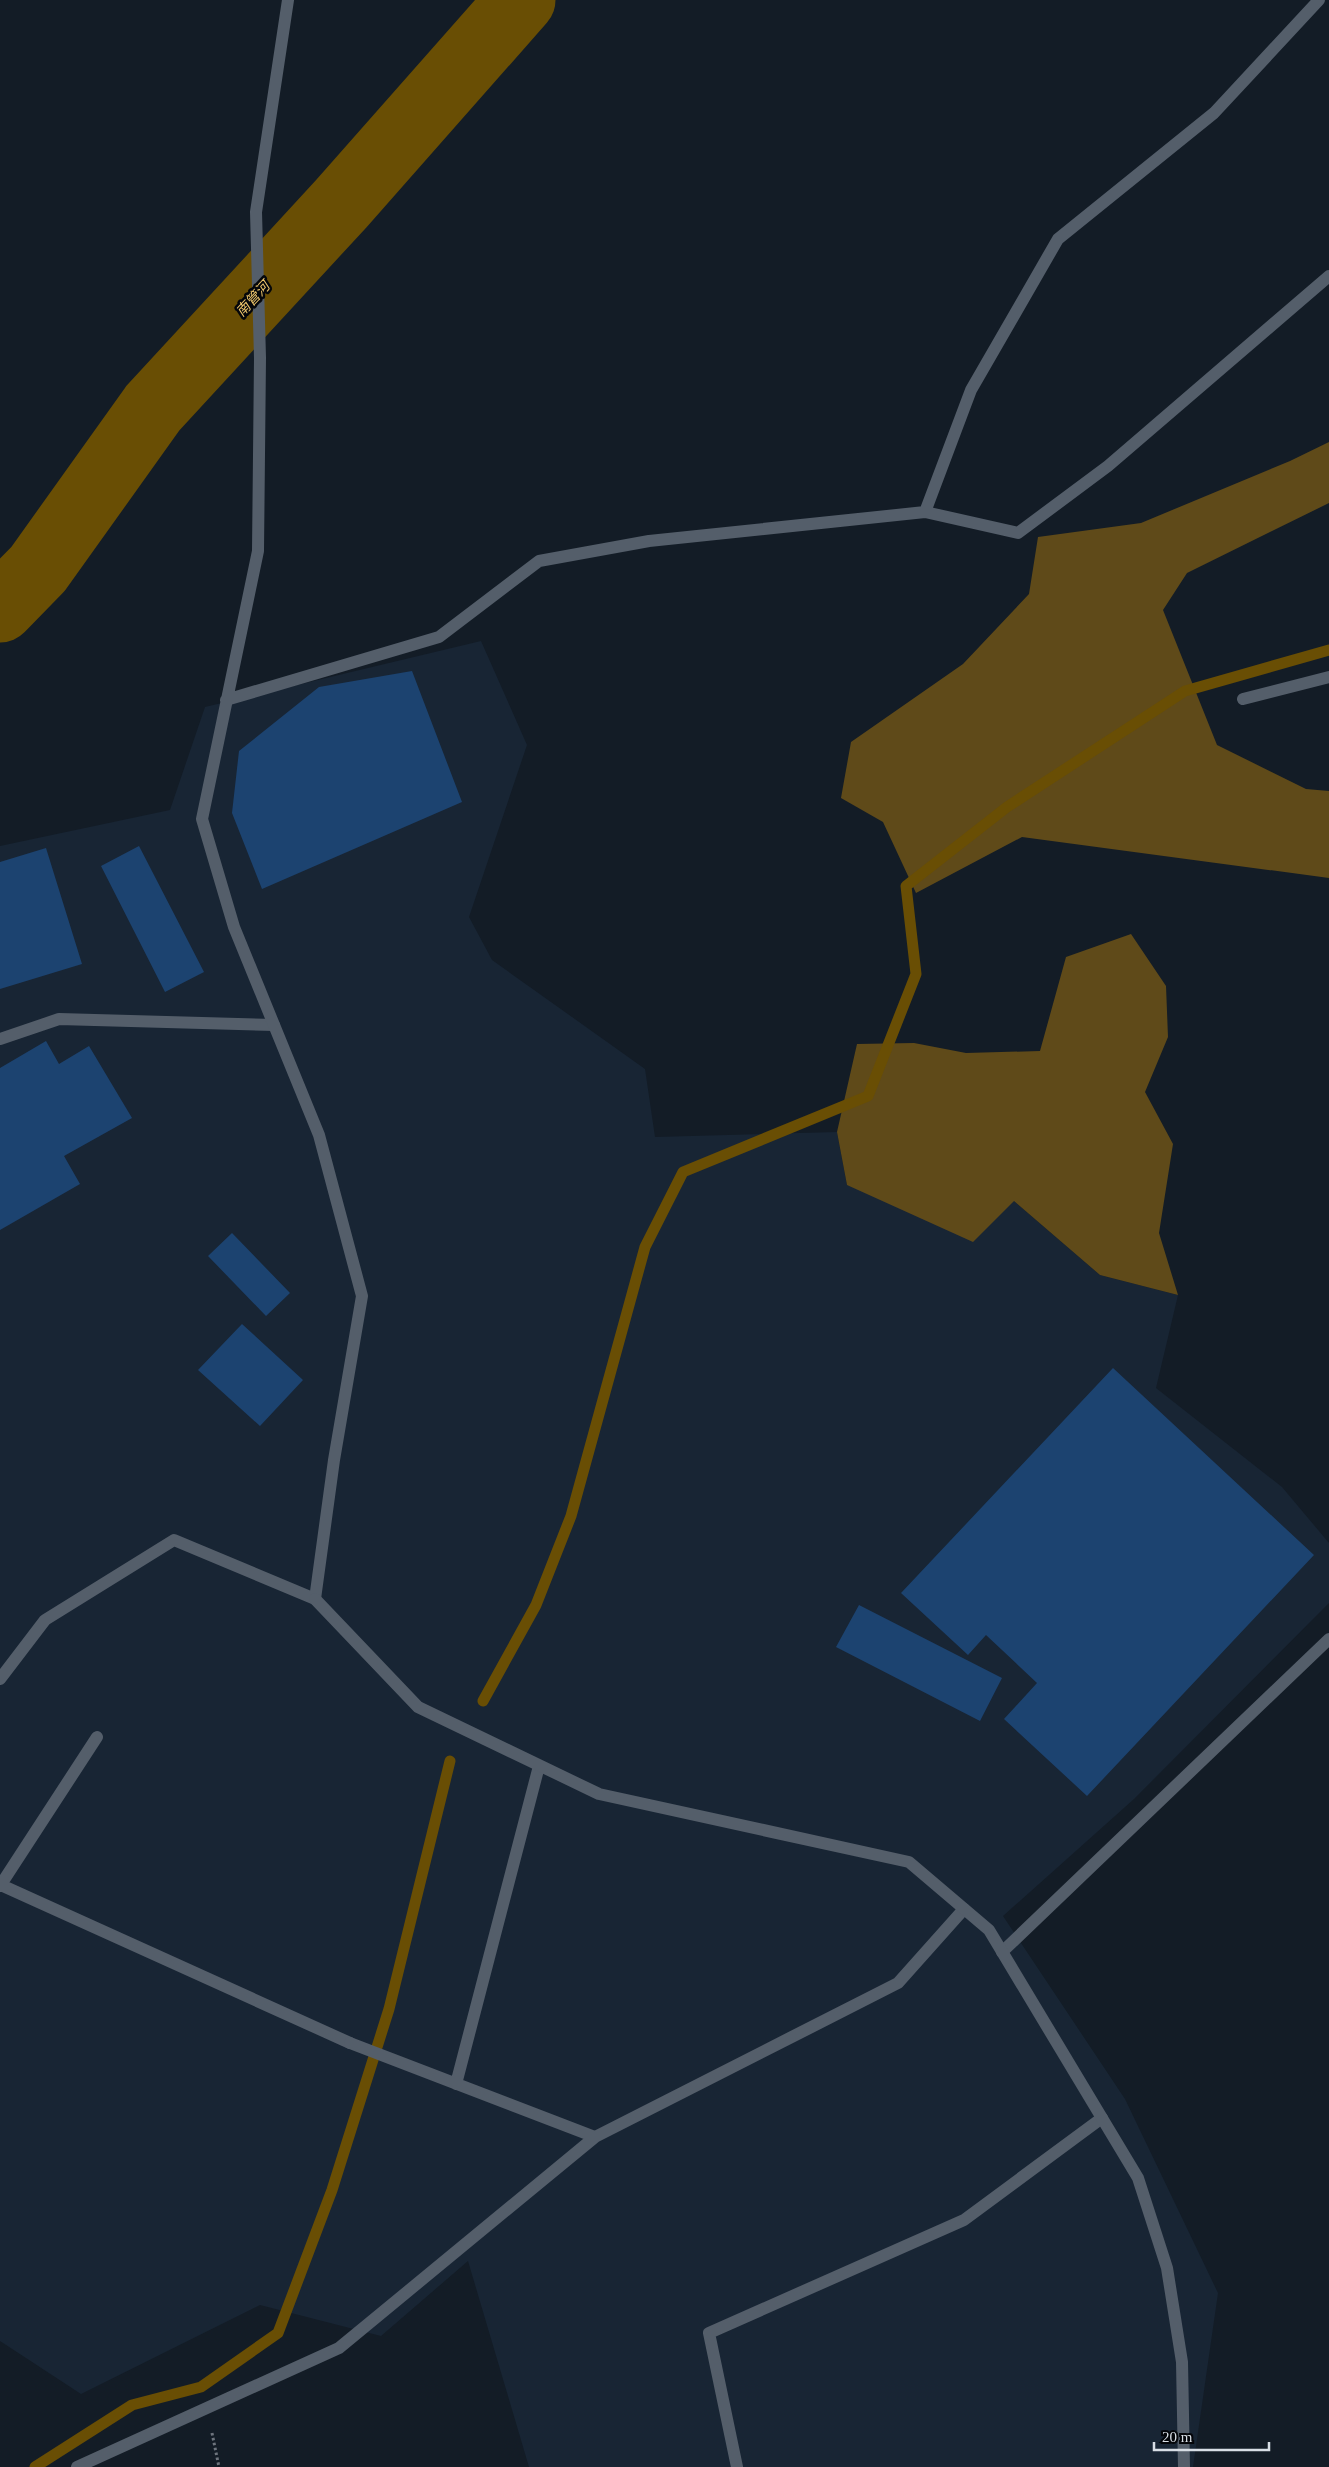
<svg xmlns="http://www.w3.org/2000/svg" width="1329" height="2467" font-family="'Times New Roman','Noto Sans SC',serif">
	<rect width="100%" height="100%" fill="#131c26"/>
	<path fill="#182534" d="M481,641l46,104 -58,172 23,43 153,109 10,68 182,-5 10,53 167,16 86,74 78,20 -22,93 126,99 47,56v60l-195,196 -131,117 122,183 93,194 -25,174h-664l-61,-206 -87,75 -121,-31 -179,89 -81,-53v-1495l170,-36 35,-103z"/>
	<path fill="#5f4a19" d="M1329,442v61l-142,70 -24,37 54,135 89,44 23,2v87l-307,-41 -106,56 -33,-71 -42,-24 10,-56 112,-78 66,-70 9,-57 103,-14 149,-62z
		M1131,934l35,52 2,51 -23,55 28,52 -14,89 19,62 -78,-20 -86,-74 -41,41 -126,-57 -10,-53 20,-88 57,-1 52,10 74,-2 26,-94z"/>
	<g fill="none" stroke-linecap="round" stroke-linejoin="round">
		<path stroke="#694e04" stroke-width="11" d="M483,1701l53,-96 35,-89 74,-269 38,-75 185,-76 48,-122 -10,-88 101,-79 178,-116 144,-41
			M35,2467l97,-62 69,-18 77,-54 54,-143 57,-181 61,-248"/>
		<path stroke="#694e04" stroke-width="69" d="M0,608l38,-39 115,-161 188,-204 180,-204"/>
	</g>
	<path fill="#1c4370" d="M412,671l50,131 -200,87 -30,-76 7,-62 80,-64z
		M139,846l65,126 -39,20 -64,-126z
		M46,848l36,116 -82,25v-127z
		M46,1041l13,23 30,-18 43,72 -68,38 16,28 -80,46v-162z
		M232,1233l58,60 -24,23 -58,-60z
		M242,1324l61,56 -43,46 -62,-56z
		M1113,1368l201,187 -227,241 -83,-77 33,-36 -51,-48 -18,20 -67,-62z
		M859,1605l143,73 -22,43 -144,-74z"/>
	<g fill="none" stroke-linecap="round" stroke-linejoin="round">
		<path stroke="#6d747d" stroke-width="3" stroke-dasharray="2.5 2.5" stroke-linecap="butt" d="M212,2433l7,34"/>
		<path stroke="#545e6a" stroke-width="12" d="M0,1039l59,-20 215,6
			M1,1885l349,158
			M0,1886l97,-149
			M737,2467l-28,-134 255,-113 138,-102"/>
		<path stroke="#545e6a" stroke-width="12" d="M925,512l46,-122 87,-151 156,-126 105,-113
			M1243,699l86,-22
			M226,700l213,-63 100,-76 110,-20 276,-29 93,21 90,-67 221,-190
			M0,1679l45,-59 129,-80 141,59 19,-139 28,-164 -43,-161 -85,-208 -32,-108 56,-268 2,-193 -4,-146 32,-212
			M1002,1952l327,-313
			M350,2043l245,94
			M456,2084l83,-318
			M77,2467l262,-119 256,-211 303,-154 66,-74"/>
		<path stroke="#545e6a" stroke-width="12" d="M315,1599l103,108 181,87 310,68 80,68 149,248 29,90 15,94 2,105"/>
	</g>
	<g text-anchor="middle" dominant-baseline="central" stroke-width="5" stroke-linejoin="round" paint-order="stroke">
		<g font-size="14" font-style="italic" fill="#efc66c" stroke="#04060a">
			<text transform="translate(253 299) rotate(-47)">南管河</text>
		</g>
	</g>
	<path d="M1154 2442v8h115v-8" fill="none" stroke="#d8dee5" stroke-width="2.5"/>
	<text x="1162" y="2442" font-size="15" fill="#d8dee5" stroke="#04060a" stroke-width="4" paint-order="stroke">20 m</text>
</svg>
